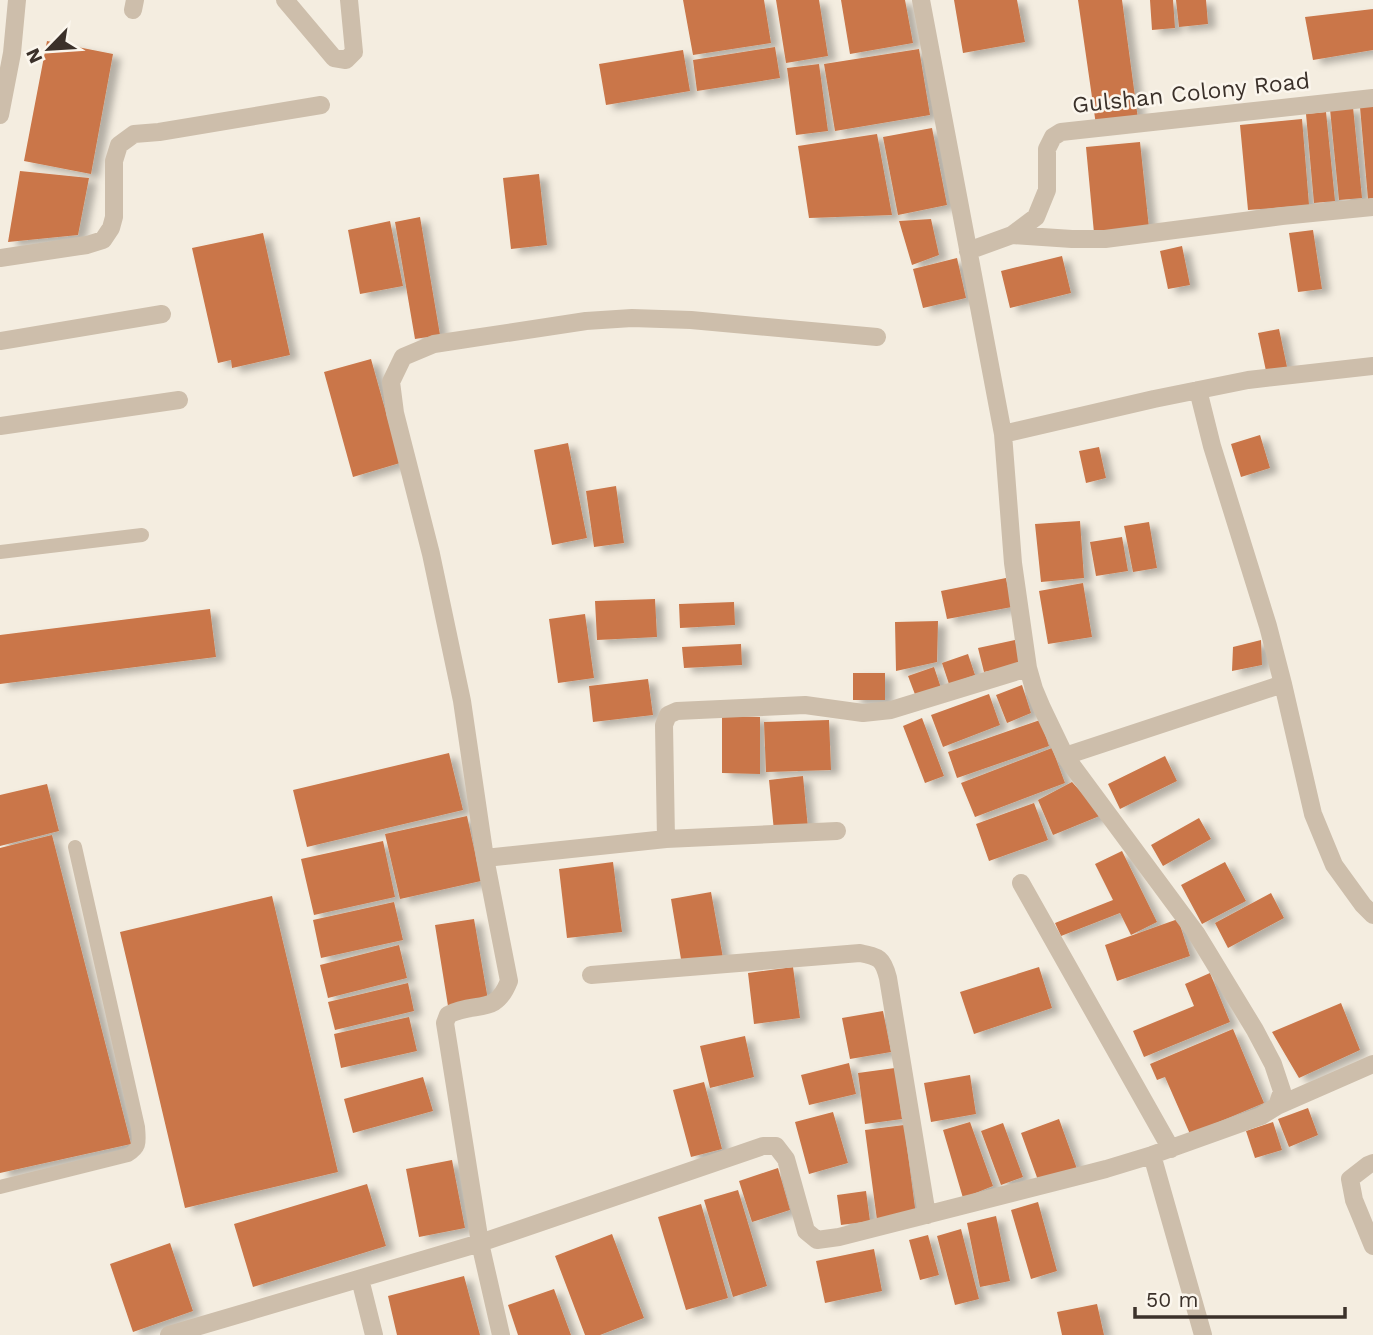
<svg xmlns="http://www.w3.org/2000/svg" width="1373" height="1335" font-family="'Work Sans',sans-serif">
	<defs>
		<filter id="shadow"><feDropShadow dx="8" dy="4.5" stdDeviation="3.5" flood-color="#0004"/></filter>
	</defs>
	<rect width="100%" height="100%" fill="#f4ede0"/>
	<path fill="#ca7648" filter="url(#shadow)" d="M683,0h81l7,43 -78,12z
		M776,0h43l9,56 -42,7z
		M841,0h64l8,43 -63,11z
		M954,0h63l8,42 -62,11z
		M1078,0h44l16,119 -42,6z
		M1150,0h23l2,28 -23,2z
		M1176,0h30l2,24 -29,3z
		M1373,9v41l-60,10 -8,-43z
		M47,41l66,13 -22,120 -67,-13z
		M775,47l5,31 -83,13 -4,-31z
		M919,49l11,66 -95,16 -11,-67z
		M683,50l7,41 -84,14 -7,-41z
		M819,64l9,67 -32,4 -9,-67z
		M1373,105v93l-5,1 -8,-92z
		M1353,107l9,91 -23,2 -9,-91z
		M1326,112l9,89 -21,2 -8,-89z
		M1302,119l7,86 -61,5 -8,-85z
		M932,128l15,77 -49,10 -15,-78z
		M877,134l15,81 -83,3 -11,-72z
		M1140,142l9,86 -55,5 -8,-86z
		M20,171l69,7 -11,57 -70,7z
		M539,174l8,71 -36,4 -8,-71z
		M420,217l20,118 -25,4 -20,-117z
		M931,219l8,36 -27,10 -13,-44z
		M390,221l13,65 -43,8 -12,-64z
		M1313,230l9,59 -24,3 -9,-59z
		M263,233l27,122 -58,13 -1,-8 -13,3 -26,-115z
		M1182,246l8,39 -22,4 -8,-38z
		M1062,256l9,37 -61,15 -9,-37z
		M957,258l9,40 -43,10 -10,-39z
		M1279,329l8,38 -21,4 -8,-38z
		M371,359l29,104 -47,14 -29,-105z
		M1260,435l10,33 -29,9 -10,-33z
		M568,443l19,95 -35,7 -18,-95z
		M1099,447l7,31 -20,5 -7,-32z
		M616,486l8,57 -30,4 -8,-56z
		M1080,521l4,57 -43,4 -6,-58z
		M1149,522l8,46 -24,4 -9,-46z
		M1122,537l6,34 -32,5 -6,-34z
		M1006,578l6,29 -65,12 -6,-28z
		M1083,583l9,54 -44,7 -9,-53z
		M655,599l2,38 -60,3 -2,-39z
		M734,602l1,23 -55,3 -1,-24z
		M210,609l6,48 -216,27v-49z
		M585,614l9,64 -36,5 -9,-64z
		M938,621l-1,41 -41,9 -1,-49z
		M1015,640l6,24 -37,8 -6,-24z
		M1261,640l1,25 -30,6 1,-24z
		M741,644l1,21 -58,3 -2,-21z
		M968,654l7,21 -26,9 -7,-21z
		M934,667l7,21 -25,9 -8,-21z
		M853,673h32v27h-32z
		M648,679l5,36 -60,7 -4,-36z
		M1022,685l9,28 -24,10 -11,-28z
		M989,694l11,31 -57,22 -12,-32z
		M722,716l38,1v57l-38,-1z
		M922,718l22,58 -19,7 -22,-57z
		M829,720l2,50 -65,2 -2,-50z
		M1040,720l9,26 -92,32 -9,-26z
		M1052,748l13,35 -90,34 -14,-34z
		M449,753l14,57 -156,37 -14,-57z
		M1165,756l12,25 -57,28 -12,-25z
		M803,776l5,52 -34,3 -5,-51z
		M1072,782l30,33 -49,20 -15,-35z
		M47,784l12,47 -59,15v-51z
		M1034,803l14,37 -59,21 -13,-37z
		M467,816l14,65 -81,18 -15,-65z
		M1199,818l12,21 -48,27 -12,-21z
		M52,835l79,309 -131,29v-325z
		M383,841l12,56 -81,18 -13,-56z
		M1122,851l35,71 -26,13 -11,-22 -59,23 -6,-13 58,-23 -18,-36z
		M613,862l9,70 -55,6 -8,-69z
		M1225,862l21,39 -44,23 -21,-39z
		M711,892l12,66 -41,7 -11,-66z
		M1271,893l13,25 -56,30 -13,-25z
		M272,896l66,276 -153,36 -65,-276z
		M394,902l9,38 -82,18 -8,-38z
		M474,919l14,81 -40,6 -13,-81z
		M1178,919l12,37 -73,25 -12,-36z
		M399,945l8,33 -79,20 -8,-33z
		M793,967l7,51 -46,6 -6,-51z
		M1039,967l13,41 -78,26 -14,-42z
		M1210,973l20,49 -86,35 -11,-26 61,-25 -9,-22z
		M408,983l6,28 -79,19 -7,-28z
		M1341,1003l19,47 -61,28 -27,-46z
		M883,1011l8,41 -41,7 -8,-41z
		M409,1017l8,34 -76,17 -7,-34z
		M1233,1029l31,74 -74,31 -25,-57 -8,3 -7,-16z
		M745,1036l9,41 -44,11 -10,-42z
		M849,1063l7,31 -47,11 -8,-30z
		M895,1068l7,51 -37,5 -7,-51z
		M970,1075l6,39 -45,8 -7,-39z
		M423,1077l10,34 -80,22 -9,-34z
		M704,1082l18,67 -31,8 -18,-67z
		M1308,1108l10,27 -29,12 -11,-28z
		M833,1112l15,51 -39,11 -14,-52z
		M1059,1119l18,50 -38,14 -18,-50z
		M970,1122l23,64 -30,12 -20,-68z
		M1273,1122l9,28 -27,8 -9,-27z
		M1003,1123l20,54 -22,8 -20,-54z
		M904,1125l12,90 -39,5 -12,-90z
		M452,1160l13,68 -46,9 -13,-68z
		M778,1168l12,42 -38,12 -13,-41z
		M367,1184l19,62 -133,41 -19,-63z
		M738,1190l29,96 -34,11 -29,-97z
		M866,1191l4,30 -29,4 -4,-30z
		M1038,1202l19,69 -26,8 -20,-69z
		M701,1204l27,94 -42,12 -28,-93z
		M996,1216l14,65 -30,6 -13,-64z
		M961,1229l18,70 -24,6 -18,-69z
		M612,1234l32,84 -44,17h-15l-30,-79z
		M928,1235l11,40 -19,5 -11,-40z
		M170,1243l23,68 -60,21 -23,-68z
		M874,1249l8,42 -57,12 -9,-42z
		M464,1276l16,59h-83l-9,-39z
		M554,1289l17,46h-53l-10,-30z
		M1097,1304l7,31h-42l-5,-23z"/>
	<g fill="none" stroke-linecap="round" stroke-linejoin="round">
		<path stroke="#cdbeab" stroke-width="14" d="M0,552l142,-17
			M0,1187l128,-32c13,-8 11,-13 10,-28l-63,-280"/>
		<path stroke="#cdbeab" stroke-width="18" d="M285,0l49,58 12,2 8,-8 -5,-52
			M133,10l2,-10
			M0,115l12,-62 5,-53
			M1012,235l60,4h33l177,-23 91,-9
			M968,251l44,-16 24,-18 11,-27v-41l6,-12 8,-5 312,-34
			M0,258l87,-13 16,-5 8,-12 3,-11v-56l5,-16 15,-11 25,-2 162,-27
			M0,341l162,-27
			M1198,390l14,56 56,180 15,58 30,130 21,51 29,40 10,10
			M0,426l179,-26
			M1003,434l151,-35 94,-19 125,-14
			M1065,756l218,-72
			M666,839l-2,-114 4,-10 9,-4 128,-6 58,8 28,-3 137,-42
			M485,858l181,-19 171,-8
			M1021,883l150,266
			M591,975l269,-22c19,4 23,5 28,25l39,237
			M1277,1106l96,-42
			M1152,1155l51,180
			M1373,1163l-5,2 -18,14 4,21 19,46
			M360,1279l14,56
			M169,1335l311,-92 283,-97h13l10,13 20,72 11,9 22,-3 267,-68 46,-14 109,-39 16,-10 5,-15 -9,-27 -18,-34 -59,-97 -131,-177 -23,-48 -8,-19 -6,-21 -15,-105 -10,-129 -82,-434
			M501,1335l-21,-92 -35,-220 3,-8c28,-15 47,2 61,-34l-24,-123 -23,-157 -31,-147 -36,-141 -4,-31 12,-25 31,-13 152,-23 46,-3 59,2 186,17"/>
	</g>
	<g text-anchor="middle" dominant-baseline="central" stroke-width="5" stroke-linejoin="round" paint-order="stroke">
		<g font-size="23" fill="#3b312a" stroke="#fbf6ed">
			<text transform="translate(1191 93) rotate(-6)">Gulshan Colony Road</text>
		</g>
	</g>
	<g transform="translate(49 49) rotate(245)" stroke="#fbf6ed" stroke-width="5" paint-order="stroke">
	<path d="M0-5L12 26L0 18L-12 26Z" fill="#3b312a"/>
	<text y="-10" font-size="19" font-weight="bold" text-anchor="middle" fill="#3b312a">N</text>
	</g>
	<path d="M1135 1307v10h210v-10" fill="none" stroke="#3b312a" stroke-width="3.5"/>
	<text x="1146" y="1307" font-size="21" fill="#3b312a" stroke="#fbf6ed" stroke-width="5" paint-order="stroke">50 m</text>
</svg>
